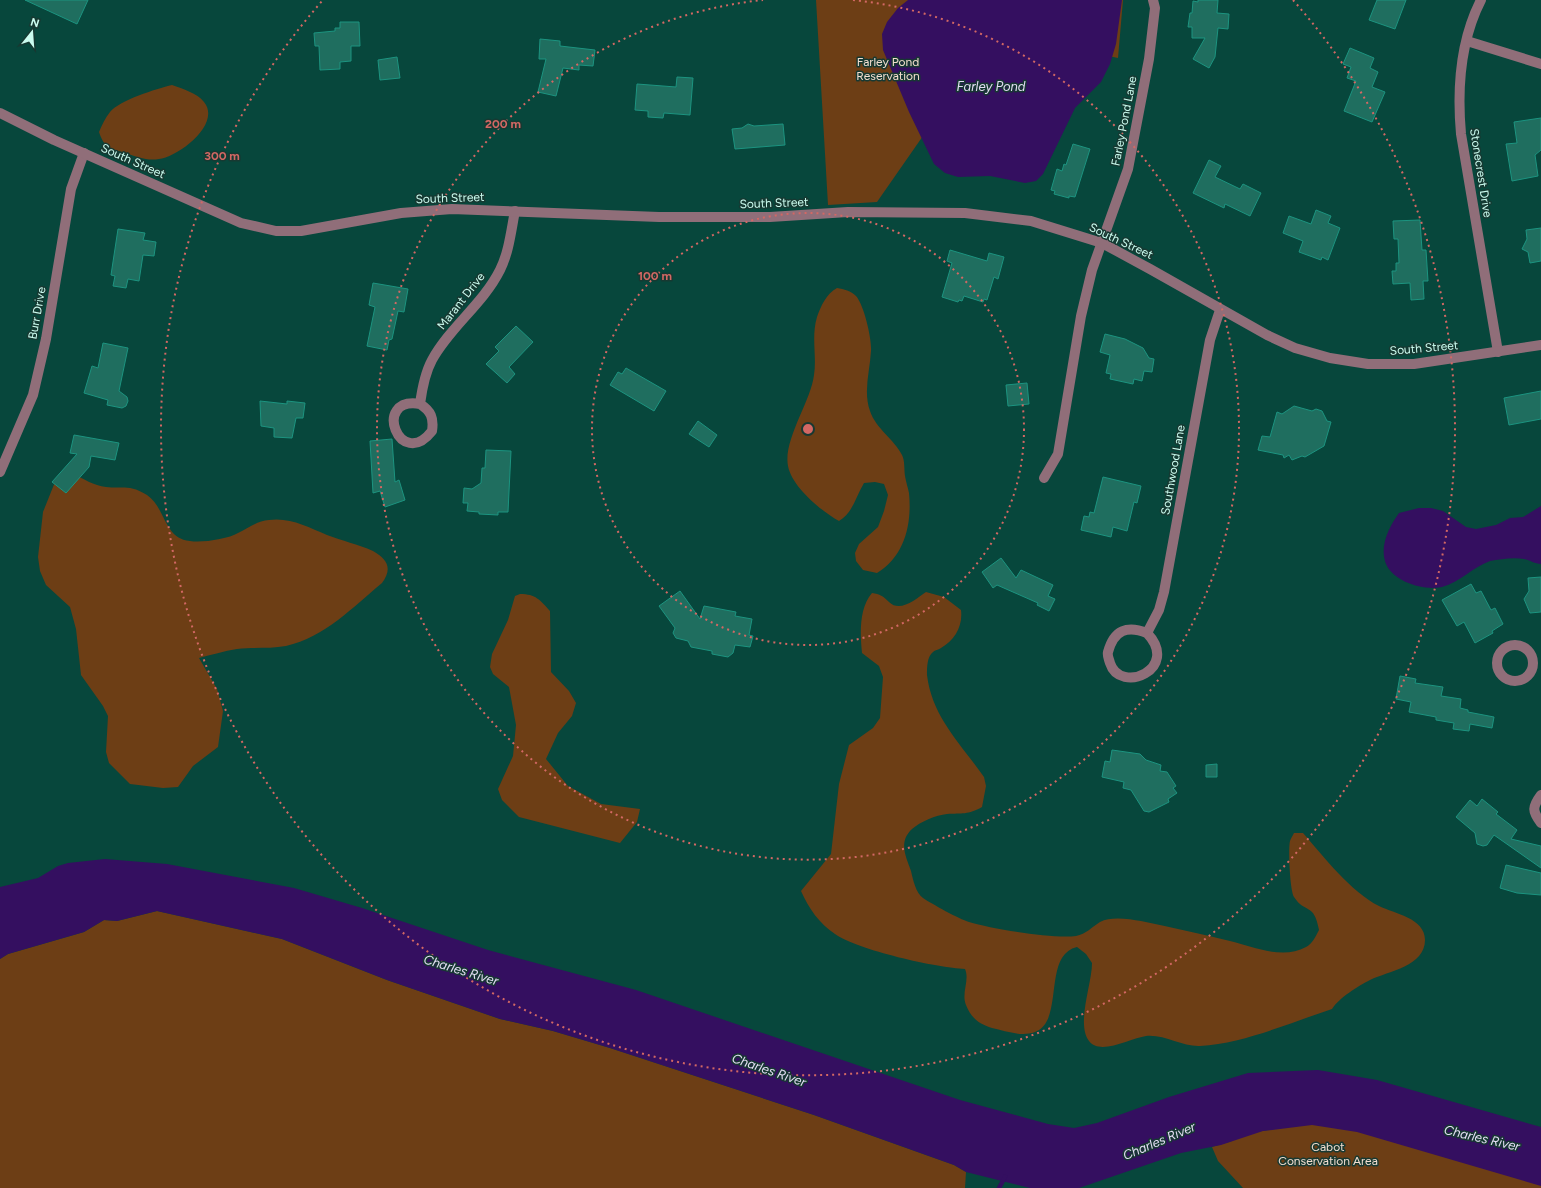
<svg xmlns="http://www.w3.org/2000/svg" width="1541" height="1188" font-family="Figtree,sans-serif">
	<rect width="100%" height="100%" fill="#07473c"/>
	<path fill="#6d3e15" d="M816,0h307l-5,58 -24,-5 -162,70 -55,79 -49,3z
		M172,85c11,4 25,8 32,17 18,22 -26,55 -45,57 -12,2 -22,-2 -33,-6 -15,-4 -22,-5 -27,-21 3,-7 6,-14 11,-20 10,-12 46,-23 62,-27z
		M837,288c7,1 14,3 19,8 8,9 16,43 15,55 -1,20 -8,40 -1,60 6,18 24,28 32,44 3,6 2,14 3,21 1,6 3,12 4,17 3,31 -4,63 -32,80l-14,-3 -7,-9 -1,-8 4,-9 19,-17 6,-16 4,-16 -4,-11 -9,-2 -11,1c-8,13 -11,30 -25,38 -18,-10 -47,-34 -51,-55 -5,-26 23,-65 26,-91 3,-19 -3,-38 3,-58 4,-11 9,-23 20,-29z
		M72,474c11,4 22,12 34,13 17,2 23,-3 41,8 19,13 17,44 43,46 12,2 38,-2 48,-8 10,-5 19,-12 31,-13 21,-3 39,7 58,15 15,6 31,9 46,16 14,8 20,17 9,32 -29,24 -57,54 -96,63 -16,3 -32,1 -49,3 -13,2 -26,6 -38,9l18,31 6,22 -5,36 -25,19 -15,21 -15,1 -33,-4 -21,-21 -3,-11 2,-36 -5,-10 -22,-31 -5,-46 -6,-22 -24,-22 -6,-14 -2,-14 5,-45 14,-35z
		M926,592l18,5 17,13c2,16 -6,30 -20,38 -3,2 -6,2 -8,4 -6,5 -6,15 -6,23 5,42 34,69 57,102l2,9 -4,21c-14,8 -20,6 -35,7 -11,1 -27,8 -35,15 -14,13 -6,28 -1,42 2,9 5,22 12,27 9,6 36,21 46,24 23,7 84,17 107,14 10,-2 16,-9 24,-14 11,-6 29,-3 41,-1 30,6 60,13 89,20 24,6 53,19 76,6 6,-3 10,-11 13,-17 -5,-28 -14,-16 -25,-33 -4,-6 -6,-48 -4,-56 1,-3 3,-6 4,-8h9c21,24 48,59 76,73 16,8 46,12 46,34 0,26 -36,31 -55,40 -12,6 -31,18 -38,29 -43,14 -87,34 -132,37 -17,1 -36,-12 -54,-10 -15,2 -46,20 -57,5 -13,-17 3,-57 3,-78l-6,-9 -9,-7c-35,8 -12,74 -42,85 -14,5 -29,-1 -43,-4 -13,-4 -21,-10 -26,-23 -5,-12 4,-25 -1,-36 -27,-1 -108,-19 -130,-35 -16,-11 -26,-25 -34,-43l30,-37 8,-70 10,-39 24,-17 7,-10 3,-41 -4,-11 -17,-13c-2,-19 -3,-45 10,-60 8,1 11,3 17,9 11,11 27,-3 37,-10z
		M520,594c16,0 20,6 30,17l1,61 18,19 7,12 -4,13 -14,17 -12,26 22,27 33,18 39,5 -3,13 -17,21 -101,-26 -17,-17 -4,-11 15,-33 3,-31 -7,-38 -16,-13 -3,-7 2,-13 16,-34 7,-24z
		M157,911l125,28 105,41 113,39 53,12 57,17 204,67 140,50 12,7 -1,16h-965v-229l8,-5 76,-22 20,-12 13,1z
		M1341,1119l200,59v10h-298l-25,-27 -6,-14 20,-6 -3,-5z"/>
	<path fill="#340f60" d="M908,0h214l-6,44 -6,20 -9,18 -26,26 -32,66 -7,7 -11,2 -35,-7 -32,1 -13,-4 -11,-9 -25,-52 -26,-62 -1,-16 5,-12 11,-14z
		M1541,506v58c-6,0 -11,-4 -17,-5 -10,-2 -24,0 -34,2 -17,6 -30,21 -48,26 -18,4 -48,-5 -56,-23 -7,-18 3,-37 13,-51l20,-5h12l12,3 23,16 10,2 20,-4 14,-7 13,-1z
		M105,859l62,5 127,24 68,20 126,42 148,40 324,110 88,24 26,4 23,-5 72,-26 79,-24 70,-3 59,10 164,47v59l-184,-54 -45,-7 -49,6 -42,14 -40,8 -102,35h-49l-64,-16 -12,-7 -140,-50 -204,-67 -57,-17 -53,-12 -113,-39 -105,-41 -125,-28 -40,10 -13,-1 -20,12 -76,22 -8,5v-72l38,-9 20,-12 10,-3z"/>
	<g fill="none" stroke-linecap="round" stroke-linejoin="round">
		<path stroke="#340f60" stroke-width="4.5" d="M999,1188l6,-11"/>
	</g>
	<path fill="#1f6e5f" stroke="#1c9480" d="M25,0h63l-11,24z
		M1198,0h20l-1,13 12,1 -1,15 -10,-1 -3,29 -6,11 -16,-9 12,-21h-13v-11h-4l2,-14h2l1,-12 5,1z
		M1377,0h29l-11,29 -26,-9z
		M340,22h19l1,24h-9v15l-11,1v7l-20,1 -1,-24h-4l-1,-13 21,-2v-3h5z
		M540,39l20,2v5l35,4 -2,16 -14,-1v5l-16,-2 -7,28 -18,-4 8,-33h-7z
		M1350,48l24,10 -4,10 8,4 -6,15 13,5 -13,30 -28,-11 12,-30 -9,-3 4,-11 -8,-3z
		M397,57l3,21 -20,2 -2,-20z
		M677,77l16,1 -3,37 -26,-2 -1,5 -15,-1v-6l-13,-1 2,-26 39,3z
		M1541,118v32l-6,5 3,21 -26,5 -6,-37 11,-1 -3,-21z
		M748,124l6,2 29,-2 2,21 -50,4 -3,-20 10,-1z
		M1073,144l17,5 -15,48 -6,-1v2l-15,-4 1,-3 -4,-1 6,-21 5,2 2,-7 2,1z
		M1209,160l12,6 -6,11 25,12 3,-5 18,9 -11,23 -25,-12 -1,4 -31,-15z
		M1316,210l15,6 -3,7 12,5 -12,32 -6,-3 -1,3 -22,-8 4,-11 -20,-8 6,-17 22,8z
		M1420,220l2,30h4l2,31h-5l1,18 -13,1 -1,-17 -17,1 -1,-13h4v-8h3l-1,-24h-4l-1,-18z
		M1541,228v33l-11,2 -2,-11 -6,-3 5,-10 -1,-9z
		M118,229l27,4 -2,7 13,2 -2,14 -11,-1 -4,26 -11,-2 -2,9 -13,-2 2,-10 -4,-1z
		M950,250l37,11 2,-8 15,4 -6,22 -4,-2 -7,23 -3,-1 -1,3 -19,-6 -2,5 -3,-1 -1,2 -16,-5 10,-34 -5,-2z
		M373,283l35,6 -4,23 -6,-1 -6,28 -3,1 -2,10 -20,-4 8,-39 -6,-2z
		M516,326l17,16 -24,25 6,7 -8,9 -21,-19 13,-13 -4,-4z
		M1105,334l20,5 18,9 6,10 5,1 -2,13 -8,-1 -2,10 -8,-2 -1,5 -23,-5 1,-5 -5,-1 4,-18 -10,-3z
		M103,343l25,5 -9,43 8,6 1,4 -2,5 -4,2 -15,-3 1,-5 -24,-7 8,-27 6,2z
		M626,368l40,23 -12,20 -44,-26 8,-13 4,2z
		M1027,383l2,21 -21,2 -2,-21z
		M1541,391v28l-32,6 -5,-27z
		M260,401l27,3v-3l18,2 -2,15h-7l-4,20 -18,-1v-9l-13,-2z
		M1294,406l18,5 4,-2 6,2 5,10 4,1 -7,24 -19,11 -3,-1 -10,4 -3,-5 -5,3 -1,-3 -25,-5 4,-14 8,1 7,-25 5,2z
		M698,421l19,14 -8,12 -20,-13z
		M74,435l45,8 -4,17 -24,-4 -2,11 -23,26 -14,-11 25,-28 -7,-1z
		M392,439l3,43 4,-2 6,20 -20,7 -5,-16 -7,2 -3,-52z
		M486,450l25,1 -3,61h-10v3l-19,-1v-2l-12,-1 1,-8h-5l1,-15 8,1 9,-6 1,-15h3z
		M1103,477l38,9 -4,17 -3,-1 -7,29 -14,-4 -2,10 -30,-7 3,-14 5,1 1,-5 4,1z
		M1001,558l15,20 5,-8 32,15 -5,11 7,3 -6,12 -12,-6 1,-2 -41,-18 -4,3 -11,-16z
		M1541,577v35l-11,1 -6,-14 5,-8 -1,-13z
		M1471,584l5,9 5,-2 10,19 4,-2 8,16 -11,7 1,2 -18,10 -11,-21 -7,4 -15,-26z
		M680,591l20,28 4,-13 32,6 -1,4 17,3 -3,16 4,1 -3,11 -15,-2 -2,8 -5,4 -16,-3v-3l-21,-4 -3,-6 -12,-3 -3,-5 2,-5 -16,-22z
		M1400,676l16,3 -1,4 28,4 -2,9 20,3 -1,9 8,2v2l26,5 -2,11 -22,-4 -1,7 -16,-2 1,-6 -18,-3v-3l-27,-5 2,-10 -15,-3z
		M1112,750l28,4 6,6 15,5 -1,6 7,1 9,14 -3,2 4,5 -9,6 1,3 -20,10 -5,-1 -13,-21 -8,-2 1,-6 -22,-5 3,-16 5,1z
		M1217,764v13h-11v-12z
		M1482,799l16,13 -2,2 21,16 -6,9 30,7v22l-47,-33 -7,10 -4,1 -6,-2 -2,-11 -19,-16 14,-17 7,6z
		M1506,865l35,8v22l-24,-2 -17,-5z"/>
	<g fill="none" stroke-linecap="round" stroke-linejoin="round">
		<path stroke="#906e79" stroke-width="10" d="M1481,0c-21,41 -24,89 -20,134l37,218
			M1467,41l74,23
			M420,404c11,7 14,14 12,27 -32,41 -61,-35 -12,-27 2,-15 5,-31 12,-44 18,-33 51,-56 68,-90 9,-18 11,-39 15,-59
			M0,472l33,-77 13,-56 25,-150 13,-36
			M1044,478l14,-24 23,-138 11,-46 36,-101 21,-110 6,-51 -2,-8
			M1147,633c34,36 -27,62 -37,30 -1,-4 -3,-7 -2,-11 6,-22 19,-27 39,-19l12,-23 5,-18 46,-252 10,-30
			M1497 663a18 18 0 1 1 36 0a18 18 0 1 1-36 0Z
			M1541,795c-9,12 -9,16 0,28"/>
		<path stroke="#906e79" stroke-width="10" d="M0,113l54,27 187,83 35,8h25l100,-18 51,-4 207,8h111l78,-5 117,1 66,8 71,22 48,26 117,66 28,13 35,10 38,6h46l127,-19"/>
	</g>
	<g fill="none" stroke="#d36864" stroke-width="2" stroke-dasharray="2 4">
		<circle cx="808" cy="429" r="216"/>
		<path d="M853 0A431 431 0 1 1 763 0"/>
		<path d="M1293 0A647 647 0 1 1 323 0"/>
	</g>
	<g text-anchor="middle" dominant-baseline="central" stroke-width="3" stroke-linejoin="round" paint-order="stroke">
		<g font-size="12" fill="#f4decf" stroke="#173932">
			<text x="888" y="62">Farley Pond<tspan x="888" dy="14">Reservation</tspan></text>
			<text x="1328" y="1147">Cabot<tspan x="1328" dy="14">Conservation Area</tspan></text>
		</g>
		<g font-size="12" fill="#cbfcef" stroke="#173932">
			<text transform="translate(1124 121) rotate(-79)">Farley Pond Lane</text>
			<text transform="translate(133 161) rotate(24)">South Street</text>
			<text transform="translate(1481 173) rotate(81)">Stonecrest Drive</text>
			<text transform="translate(450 198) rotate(-2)">South Street</text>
			<text transform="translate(774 203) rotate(-2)">South Street</text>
			<text transform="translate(1121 241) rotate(25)">South Street</text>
			<text transform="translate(461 301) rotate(-52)">Marant Drive</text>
			<text transform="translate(37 313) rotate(-80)">Burr Drive</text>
			<text transform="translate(1424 348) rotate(-5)">South Street</text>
			<text transform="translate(1173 470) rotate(-80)">Southwood Lane</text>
		</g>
		<g font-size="13" font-style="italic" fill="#e4ddf5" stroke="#173932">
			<text x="991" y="86">Farley Pond</text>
			<text transform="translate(461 970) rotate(17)">Charles River</text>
			<text transform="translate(769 1070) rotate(19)">Charles River</text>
			<text transform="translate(1482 1138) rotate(13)">Charles River</text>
			<text transform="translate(1159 1141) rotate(-23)">Charles River</text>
		</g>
	</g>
	<circle cx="808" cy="429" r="6" fill="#d36864" stroke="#173932" stroke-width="2"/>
	<g font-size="12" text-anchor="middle" font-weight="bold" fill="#d36864" stroke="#173932" stroke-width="3" stroke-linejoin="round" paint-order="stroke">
		<text x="503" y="128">200 m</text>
		<text x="222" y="160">300 m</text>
		<text x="655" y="280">100 m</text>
	</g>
	<g transform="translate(32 32) rotate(17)" stroke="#173932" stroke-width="3" paint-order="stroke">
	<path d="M0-3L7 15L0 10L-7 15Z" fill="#cbfcef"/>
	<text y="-6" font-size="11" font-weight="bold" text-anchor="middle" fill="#cbfcef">N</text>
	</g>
</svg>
